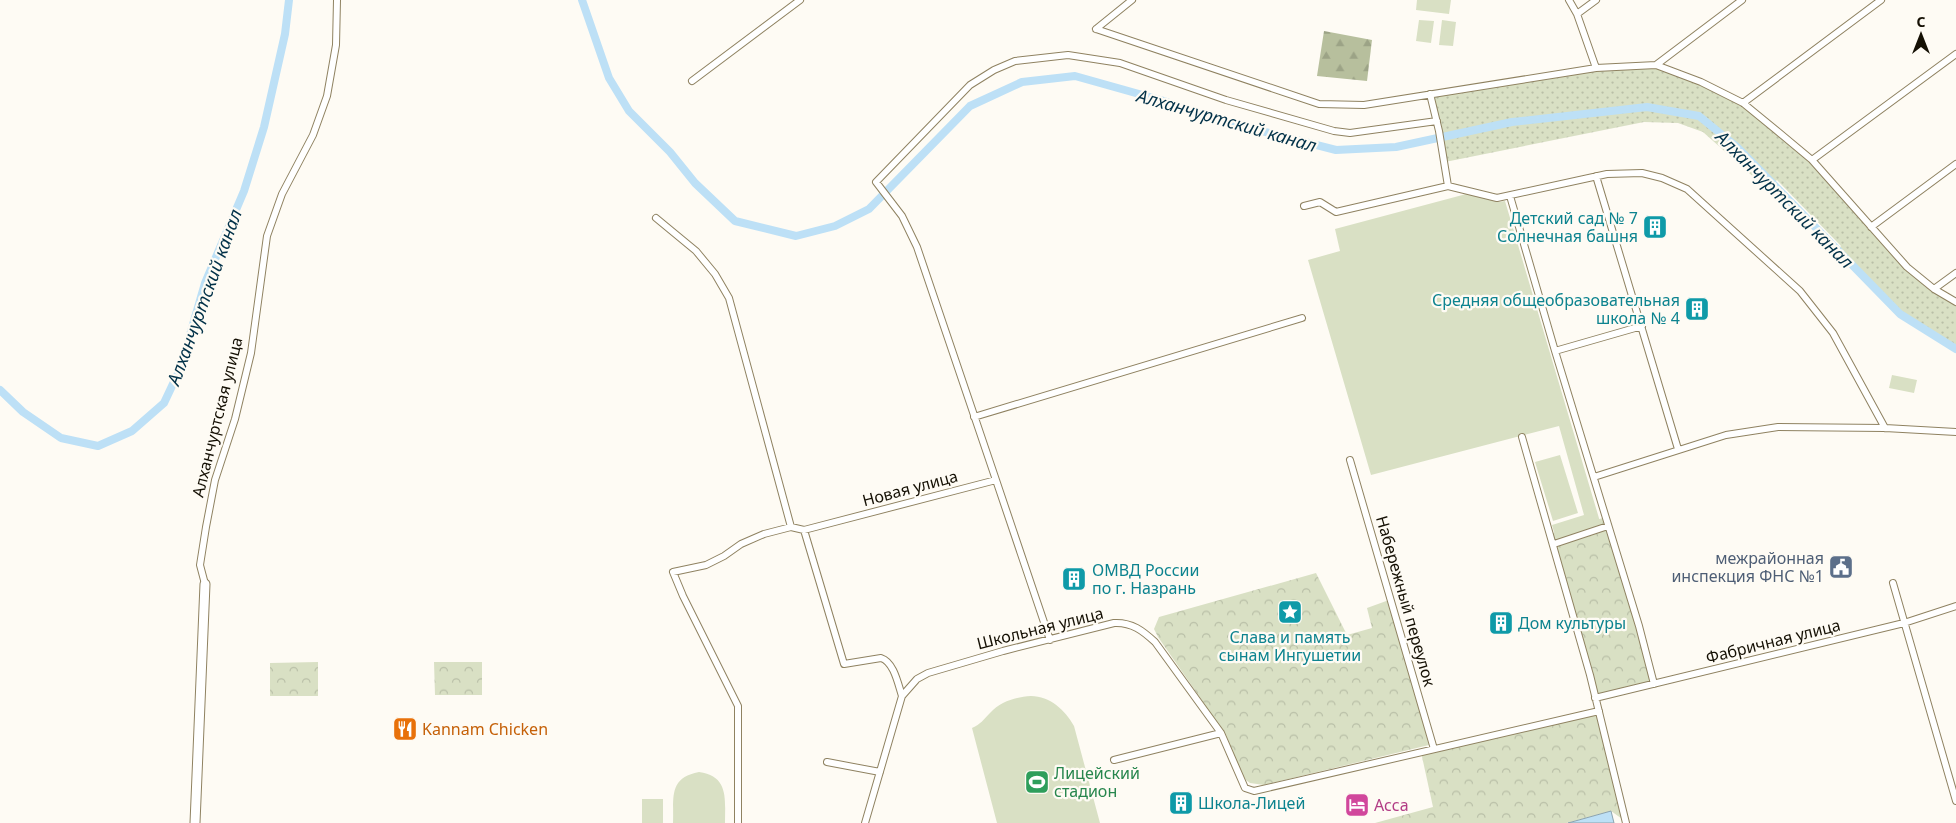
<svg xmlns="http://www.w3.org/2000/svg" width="1956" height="823" font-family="'Noto Sans',sans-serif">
	<defs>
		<pattern id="grass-dots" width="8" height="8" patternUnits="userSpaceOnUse" patternTransform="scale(1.25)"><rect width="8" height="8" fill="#d9e0c4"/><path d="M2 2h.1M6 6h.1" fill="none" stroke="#b9bfa7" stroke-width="1.8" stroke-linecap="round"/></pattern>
		<pattern id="forest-firs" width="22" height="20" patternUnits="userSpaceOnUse" patternTransform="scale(1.25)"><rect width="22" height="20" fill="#b7bf9d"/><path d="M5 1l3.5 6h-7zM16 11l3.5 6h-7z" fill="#9ca386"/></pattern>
		<pattern id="park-crowns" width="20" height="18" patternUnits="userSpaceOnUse" patternTransform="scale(1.25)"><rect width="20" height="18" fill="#d9e0c4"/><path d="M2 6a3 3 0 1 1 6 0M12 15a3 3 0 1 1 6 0" fill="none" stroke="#b9bfa7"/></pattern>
	</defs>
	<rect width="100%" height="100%" fill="#fefbf4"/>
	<path fill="url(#grass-dots)" d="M1656,65l87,38 69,57 95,107 49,35v47l-56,-35 -62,-64 3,-4 -64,-66 -10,9 -64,-57 -25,-9 -34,-1 -199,40 -15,-68 166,-26z"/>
	<path fill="url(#forest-firs)" d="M1324,31l48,9 -5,41 -50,-5z"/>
	<path fill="url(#park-crowns)" d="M1606,517l48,167 -59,14 -45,-164z
		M1316,573l31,62 25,-7 -5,-20 22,-8 40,145 -165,40 -14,-2 -4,-3 -5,-7 -15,-38 -68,-98 -4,-8 5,-12z
		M318,662v34h-48v-33z
		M434,662h48v33h-47z
		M1599,711l26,110 -14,-10 -44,12h-192l58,-16 -12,-55z"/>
	<path fill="#d9e0c4" d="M1417,0h34l-2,14 -33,-4z
		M1419,20l15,1 -3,22 -15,-2z
		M1442,20l14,2 -3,24 -14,-1z
		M1470,193l28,9 7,-1 96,324 -45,14 -4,-14 32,-10 -25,-89 -188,49 -63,-215 32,-9 -5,-22z
		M1892,375l25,5 -3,13 -25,-5z
		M1560,455l18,58 -25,8 -18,-59z
		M1031,696c19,0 34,14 43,30l26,97h-103l-25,-95c9,-4 11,-8 18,-15 11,-12 26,-16 41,-17z
		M699,772c30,4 26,27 26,51h-52c1,-25 -5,-45 26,-51z
		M642,799h21v24h-21z"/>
	<path fill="#bde0f6" stroke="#8ba2ad" d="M1611,811l3,12h-46z"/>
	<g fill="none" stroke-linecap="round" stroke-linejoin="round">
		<path stroke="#bde0f6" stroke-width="8" d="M582,0l27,78 20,33 41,41 25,31 40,38 61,15 39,-10 34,-17 101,-103 52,-24 53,-6 89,25 46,17 126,32 60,-3 116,-25 135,-15 52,9 38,31 163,167 56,35
			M0,390l23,22 38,26 37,8 34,-15 32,-28 16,-34 25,-86 39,-92 20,-64 21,-93 4,-34"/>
		<defs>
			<path id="street" d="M1569,0l8,14 19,54
				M1577,14l19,-14
				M1096,29l223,75 45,1 232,-37 60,-3 45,17 42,21 33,27 36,30 95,107 27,22 22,13
				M1096,29l36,-29
				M1656,65l86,-65
				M692,81l108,-81
				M1430,94l9,37 9,55
				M1743,103l138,-103
				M1812,160l144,-106
				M1596,176l82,273
				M1510,196l45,155 84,275 15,58
				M1304,206l16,-4 16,10 112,-26 49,12 110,-24 35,-1 20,5 25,11 113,102 33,42 52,95
				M656,218l40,33 19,23 14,24 62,229
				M1871,227l85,-63
				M1934,289l22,-16
				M1555,351l87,-25
				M974,417l328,-99
				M1522,437l68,238 36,148
				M1350,460l84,289
				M1594,477l132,-42 52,-8 107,1 71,4
				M996,480l-79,-233 -15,-31 -26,-34 94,-97 24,-15 21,-9 53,-6 52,8 106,37 108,31 16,2 87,-12
				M804,530l40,134 37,-6c13,4 17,26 21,38
				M1554,544l54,-18
				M1893,583l63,218
				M205,584l-5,-19 6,-38 9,-47 20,-61 16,-66 16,-117 15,-42 31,-59 14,-39 9,-51 1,-45
				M1595,698l309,-75 52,-17
				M1114,760l107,-27
				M827,762l53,10
				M738,823v-117l-55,-110 -10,-24 33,-7 18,-9 17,-12 23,-10 27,-7 13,3 192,-50 54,160
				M865,823l37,-127 15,-17 11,-6 75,-22 111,-28c18,-1 29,8 41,19l66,91 24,55 9,3 345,-80"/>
			<path id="secondary" d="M195,823l10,-239"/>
		</defs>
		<use href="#street" stroke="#8f8261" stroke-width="8"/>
		<use href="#secondary" stroke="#8f8261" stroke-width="11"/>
		<use href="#street" stroke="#fff" stroke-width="6"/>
		<use href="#secondary" stroke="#fff" stroke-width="9"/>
	</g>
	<defs>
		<symbol id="building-square" viewBox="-11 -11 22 22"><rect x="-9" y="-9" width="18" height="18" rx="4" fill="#0f9aa8" stroke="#fefbf4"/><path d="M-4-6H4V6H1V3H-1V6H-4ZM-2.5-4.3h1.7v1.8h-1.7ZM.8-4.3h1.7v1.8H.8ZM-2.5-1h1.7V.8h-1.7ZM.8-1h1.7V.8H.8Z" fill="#fff"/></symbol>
		<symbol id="civic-square" viewBox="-11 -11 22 22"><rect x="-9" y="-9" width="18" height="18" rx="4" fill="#5c6f8a" stroke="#fefbf4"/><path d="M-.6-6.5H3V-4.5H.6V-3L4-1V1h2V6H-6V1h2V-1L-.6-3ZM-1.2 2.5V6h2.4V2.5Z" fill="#fff"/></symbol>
		<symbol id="sight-square" viewBox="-11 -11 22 22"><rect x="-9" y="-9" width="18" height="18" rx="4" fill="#0f9aa8" stroke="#fefbf4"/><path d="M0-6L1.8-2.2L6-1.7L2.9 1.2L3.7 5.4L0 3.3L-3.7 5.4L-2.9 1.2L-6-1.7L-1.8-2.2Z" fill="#fff"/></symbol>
		<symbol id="restaurant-square" viewBox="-11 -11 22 22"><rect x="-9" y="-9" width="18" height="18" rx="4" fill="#e8710a" stroke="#fefbf4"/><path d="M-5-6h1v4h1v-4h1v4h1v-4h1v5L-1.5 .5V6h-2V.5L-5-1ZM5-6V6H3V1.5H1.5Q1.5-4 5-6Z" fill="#fff"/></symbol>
		<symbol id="stadium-square" viewBox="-11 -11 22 22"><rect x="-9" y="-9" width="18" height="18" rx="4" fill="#2e9e5b" stroke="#fefbf4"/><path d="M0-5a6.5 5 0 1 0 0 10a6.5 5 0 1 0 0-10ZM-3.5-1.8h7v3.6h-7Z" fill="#fff"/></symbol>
		<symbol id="hotel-square" viewBox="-11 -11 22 22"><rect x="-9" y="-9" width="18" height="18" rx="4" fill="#d1479c" stroke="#fefbf4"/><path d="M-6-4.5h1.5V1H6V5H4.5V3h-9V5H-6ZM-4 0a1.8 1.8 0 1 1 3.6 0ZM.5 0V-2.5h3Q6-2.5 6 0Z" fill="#fff"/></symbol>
	</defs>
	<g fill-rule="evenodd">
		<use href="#building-square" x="1641" y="213" width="28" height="28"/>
		<use href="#building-square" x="1683" y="295" width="28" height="28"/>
		<use href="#civic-square" x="1827" y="553" width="28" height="28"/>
		<use href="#building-square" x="1060" y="565" width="28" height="28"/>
		<use href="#sight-square" x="1276" y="598" width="28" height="28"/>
		<use href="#building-square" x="1487" y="609" width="28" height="28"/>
		<use href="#restaurant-square" x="391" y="715" width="28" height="28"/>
		<use href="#stadium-square" x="1023" y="768" width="28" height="28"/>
		<use href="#building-square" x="1167" y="789" width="28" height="28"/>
		<use href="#hotel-square" x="1343" y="791" width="28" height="28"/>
	</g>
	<g text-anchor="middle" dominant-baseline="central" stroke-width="4.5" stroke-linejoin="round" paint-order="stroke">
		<g font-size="16" fill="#0d838f" stroke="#fefbf4" text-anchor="start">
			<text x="1638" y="218" text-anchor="end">Детский сад № 7<tspan x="1638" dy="18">Солнечная башня</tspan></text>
			<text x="1680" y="300" text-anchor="end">Средняя общеобразовательная<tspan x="1680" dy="18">школа № 4</tspan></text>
			<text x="1092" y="570">ОМВД России<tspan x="1092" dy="18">по г. Назрань</tspan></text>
			<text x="1518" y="623">Дом культуры</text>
			<text x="1290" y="637" text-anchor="middle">Слава и память<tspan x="1290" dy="18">сынам Ингушетии</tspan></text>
			<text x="1198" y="803">Школа-Лицей</text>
		</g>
		<g font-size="16" fill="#151004" stroke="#fefbf4">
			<text transform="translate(217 417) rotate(-76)">Алханчуртская улица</text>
			<text transform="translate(910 488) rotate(-15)">Новая улица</text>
			<text transform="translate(1406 601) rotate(74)">Набережный переулок</text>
			<text transform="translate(1040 628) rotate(-14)">Школьная улица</text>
			<text transform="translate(1773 641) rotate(-14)">Фабричная улица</text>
		</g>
		<g font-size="16" fill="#4e5e75" stroke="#fefbf4" text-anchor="end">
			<text x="1824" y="558">межрайонная<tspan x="1824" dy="18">инспекция ФНС №1</tspan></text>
		</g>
		<g font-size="16" fill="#c56008" stroke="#fefbf4" text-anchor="start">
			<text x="422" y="729">Kannam Chicken</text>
		</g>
		<g font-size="16" fill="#27864d" stroke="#fefbf4" text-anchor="start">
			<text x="1054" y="773">Лицейский<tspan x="1054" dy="18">стадион</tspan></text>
		</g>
		<g font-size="16" fill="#b23c85" stroke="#fefbf4" text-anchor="start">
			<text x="1374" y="805">Асса</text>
		</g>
		<g font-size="18" font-style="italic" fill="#023148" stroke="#fefbf4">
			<text transform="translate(1227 120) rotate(16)">Алханчуртский канал</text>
			<text transform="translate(1785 199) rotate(45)">Алханчуртский канал</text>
			<text transform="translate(204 297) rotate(-70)">Алханчуртский канал</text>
		</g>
	</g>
	<g transform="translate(1921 35)" stroke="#fefbf4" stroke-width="4" paint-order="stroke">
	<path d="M0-4L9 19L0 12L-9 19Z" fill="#151004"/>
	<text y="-8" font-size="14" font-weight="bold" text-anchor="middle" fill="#151004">С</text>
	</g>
</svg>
